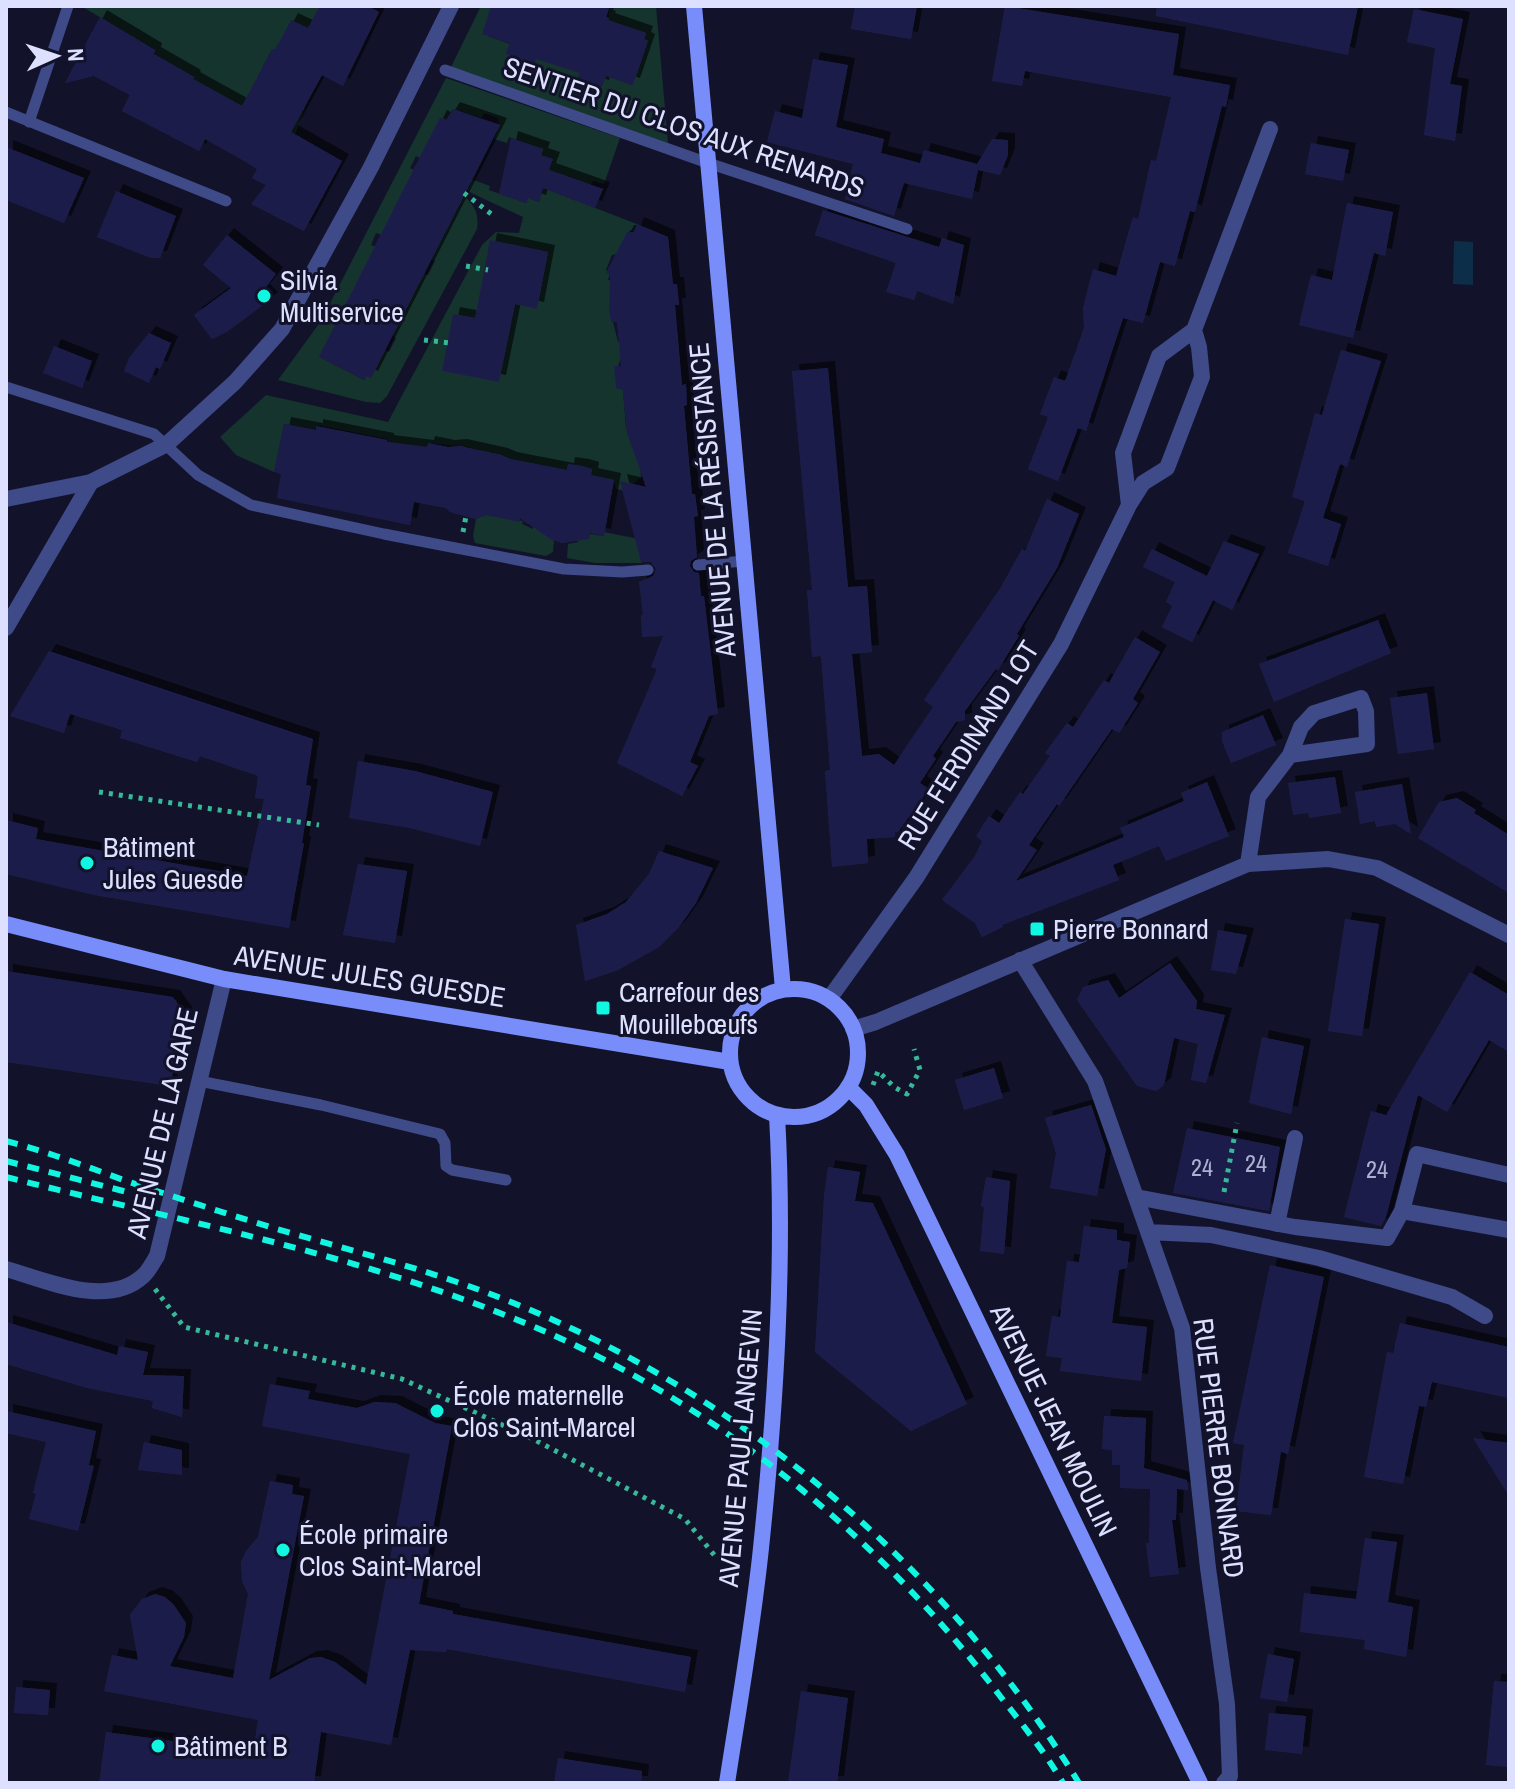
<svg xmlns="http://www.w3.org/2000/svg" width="1515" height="1789" font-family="'Archivo Narrow',sans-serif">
	<defs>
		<filter id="shadow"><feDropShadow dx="7" dy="-7" stdDeviation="0" flood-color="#0009"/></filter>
	</defs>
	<rect width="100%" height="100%" fill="#12132b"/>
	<path fill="#15342d" d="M81,6h239l-12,22 -17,-8 -9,33 -10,-4 -15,29 30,20 18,9 -10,28 -102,-55 1,-3 -40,-23 1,-4z
		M481,6h10l-1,3 6,2 -8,25 22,8 -4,10 28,10 2,-6 44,15 -2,6 23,8 5,-11 26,9 16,-44 -40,-21 2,-14h46l12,137 -218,-74z
		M446,78l174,60 -16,46 -11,-3 -2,4 -42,-13 4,-13 -12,-4 1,-6 -33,-12 -2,6 -13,-4 5,-14 -1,-7 -14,-5 -2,5 -29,-9 -33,49 -4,-2 -6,12 4,2 -32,65 -6,-2 -5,12 5,2 -34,65 -4,-1 -6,11 4,2 -17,33 45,23 3,-4 4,2 14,-28 4,2 7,-14 -4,-2 31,-63 5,2 7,-14 -4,-2 32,-64c12,11 16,18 14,34l-90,167 -7,7 -14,-1 -88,-22 43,-59z
		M471,179l19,7 -1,4 37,13 2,-5 11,4 4,-14 94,36 -3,8 -4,-2 -12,24 -6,1 -6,15 4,4 -2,6 5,1v41l5,20h9c-5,16 -14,29 -10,45l6,3 3,38h9l-5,10 2,10 7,4 2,25 -16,14 -9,-2 -2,-7 -23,-7v-6l-22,-5 -2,6 -56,-10 -43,-13 -40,-4 -1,4 -41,-3 1,-5 -70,-14 -1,5 -32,-6 -10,48 -38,-17 -16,-18 46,-42 122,27 94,-177 14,-13 23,1 4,-16 -58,-27z
		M486,515l37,6 -1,3 11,5 1,-6 20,18 -1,11 -7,4 -71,-13 -2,-7 3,-17z
		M604,532l35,7 3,24h-47l-28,-5 1,-14 10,-2 2,-6 9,2 1,-4 13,2z"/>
	<path fill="#0d2e48" d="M1454,241l19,1v43l-20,-1z"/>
	<path fill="#1f1f4b" filter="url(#shadow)" d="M320,6h47l12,6 -36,74 -21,-11 -31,57 51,29 -38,70 -53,-27 15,-19 -14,-7 5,-9 -11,-7 -41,-23 -6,12 -77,-40 8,-16 -36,-19 -29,7 35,-66 55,33 -1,4 40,23 -1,2 49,27 30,-57 3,1 16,-30 17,8z
		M491,6h119l-4,11 3,1 -1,2 38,13 -2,6 4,2 -15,44 -27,-9 -4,11 -24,-8 2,-6 -44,-14 -2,5 -28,-10 4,-11 -28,-9z
		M855,6h62l-6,33 -60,-10z
		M1005,6l174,28 -6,41 57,10 -4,22 -4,-1 -27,106 -5,-1 -15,55 -15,-4 -17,61 -20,-5 -37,113 -8,-3 -20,53 -30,-12 20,-52 -8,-3 14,-37 11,4 19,-53 -1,-20 10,-39 23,7 17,-59 5,2 13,-59 5,1 15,-64 -146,-26 -3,15 -30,-5z
		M1157,6h201l-10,49 -192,-39z
		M1414,9l49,10 -13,65 12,2 -7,55 -31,-6 11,-87 -28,-6z
		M813,59l35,6 -12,62 48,12 -3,14 39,10 4,-13 53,14 15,-25 16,1v15l-8,20 -22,-5 -6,29 -68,-16 -10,33 -49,-17 8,-35 -86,-22 8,-31 27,7z
		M453,109l47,16 -129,253 -4,-2 -2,4 -46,-23 121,-240 6,3z
		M511,138l32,11 -2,6 12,4 -4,11 54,19 -8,19 -52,-20 -4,14 -11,-4 -1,5 -28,-9z
		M1311,143l38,7 -6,31 -38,-7z
		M6,147l78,31 -20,45 -58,-23z
		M116,191l60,25 -16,42h-9l-54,-21z
		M1347,203l46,9 -8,44 -11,-3 -21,85 -54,-13 12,-50 21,5z
		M823,210l116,37 3,-9 22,7 -11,59 -36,-13 -3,9 -28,-8 10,-29 -81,-28z
		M637,224l31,13 5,47h4l2,21h-4l7,80 4,-1 1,21 -3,1 8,88h3l3,22 -4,1 3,40 -6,4 -1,5 4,6 5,1 2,23h3l14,118 -9,2 -19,46 8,4 -16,30 -65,-33 40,-94 -6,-2 12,-31 -21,1 -1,-22h2l-4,-33 14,-6 3,-7 -5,-7h-10l-21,-81 26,6 -19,-54 -4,-43 -7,-2 -2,-22h7l-4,-44h-6l-2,-13 1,-35 -4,-1 21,-41h7z
		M227,235l49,39 -13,17 8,8 -43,32 -16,8 -18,-24 37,-27 -28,-23z
		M490,240l58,12 -11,57 -22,-5 -16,78 -57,-11 11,-57 22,4z
		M149,333l22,10 -11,26 -4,-2 -7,16 -25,-12 5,-13z
		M54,346l38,15 -10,27 -39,-15z
		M1341,350l40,11 -34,106 -7,-3 -17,54 18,6 -13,42 -40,-13 17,-52 -13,-4 23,-84 7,2z
		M828,368l20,219 19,-1 5,66 -20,2 10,102 17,-2 15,11 39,-58 -9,-7 77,-113 21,-38 3,2 22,-52 32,15 -22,54 -40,66 2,2 -21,34 -2,-1 -31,42v9l-9,2 -23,34 3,3 -16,24 9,6 -31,43h-3v5l-28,2 1,24 -36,4 -7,-96 5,-1 -9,-114 -9,1 -5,-67h5l-20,-219z
		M284,424l32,6v-4l71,14v2l40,5 1,-4 20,4 12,-1 41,9 9,4 57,11 1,-6 14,2 10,3 -1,6 23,5 -10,56 -14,-3 -1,6 -27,4 -12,-4 -30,-21 -1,4 -33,-7 -10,4 -26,-7 -4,-4 -32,-6 -4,23 -133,-27 4,-24 -7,-2z
		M1224,541l35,13 -27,56 -19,-10 -21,42 -30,-15 10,-21 -6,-4 9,-20 -32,-15 9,-18 55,27z
		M1378,620l13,33 -117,49 -15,-38z
		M1135,637l25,15 -27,47 5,4 -19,30 -7,-4 -53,77 -2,-2 -28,41 8,5 -21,31 108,-44 -4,-9 64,-27 -3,-8 26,-11 22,54 -63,25 -7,-15 -46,19 6,15 -117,45 1,2 -21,10 -7,-14 -33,-23 33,-44 7,-15 -6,-5 13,-20 10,7 21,-31 3,2 27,-38 -5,-3 22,-30 6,4 31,-47 5,3z
		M49,651l264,88 -7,46 5,1 -9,57h2l-15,85 -195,-33 -88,-21v-54l32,8 -2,11 211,37 17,-77 -9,-1 3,-22 -58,-20 -3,6 -77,-24 2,-8 -52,-16 -6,19 -54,-17z
		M1427,693l7,56 -36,5 -8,-56z
		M1263,715l13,30 -45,18 -9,-22v-9z
		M358,761l57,10 78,21 -13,54 -70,-18 -61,-10z
		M1335,777l6,36 -32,5 -1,-5 -15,2 -5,-32z
		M1402,784l9,50 -16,-10 -19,3 -1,-6 -15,3 -5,-32z
		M1457,798l19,12 -2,3 35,22v58l-91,-55 21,-36z
		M659,851l54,17 -17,35 -17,24 -20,20 -41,23 -33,11 -9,-56 31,-11 19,-12 23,-28z
		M358,864l49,7 -12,72 -52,-8z
		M1345,919l34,5 -17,112 -34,-5z
		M1218,930l29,5 -11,39 -25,-4z
		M1170,963l27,38 -1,8 29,6 -19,68 -15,-3 7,-36 -24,-6 -10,47 -8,6 -19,-5 -60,-86 6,-13 25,-7 11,18z
		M6,971l167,26 12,17 -15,72 -164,-24z
		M1470,972l39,23v57l-20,-12 -42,72 -29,-17 -32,122 -5,9 -37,-9 27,-106 15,4z
		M1262,1037l42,9 -13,68 -42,-11z
		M994,1068l9,30 -39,12 -9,-30z
		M1091,1105l15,44 -9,47 -47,-8 6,-35 -11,-35z
		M1187,1128l93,19 -11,64 -96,-18z
		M828,1167l32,5 -5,29 18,2 94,201 -56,27 -96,-79 9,-156z
		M986,1177l24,4 -6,73 -24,-3 4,-44 -3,-1z
		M1084,1226l33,4v10l13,2 -3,26 -8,2 -7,53 35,4 -6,54 -81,-10 2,-13 -16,-2 6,-40 8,1 7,-56 12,1z
		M1270,1265l54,12 -36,177 -7,-2 -10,63 -35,-4 8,-66 -11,-2z
		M6,1322l111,33 2,-9 29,6 -5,23 41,1 -2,41 -30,-9 1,-7 -66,-13 -81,-24z
		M1400,1323l109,24v51l-77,-16 -6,25 -7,-1 -16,78 -39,-7 23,-125 6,1z
		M270,1384l40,7 -2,8 49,9 17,-6 21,1 40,20 17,3 -33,178 34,7v3l238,43 -6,35 -238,-43 -1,3 -36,-2 -19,95 -70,-13 -7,51h-215l7,-51 147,20 5,-32 -154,-29 8,-36 26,5 -8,-45 12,-16 13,-5 10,3 9,8 12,18 -2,14 -14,29 63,12 15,-84 -6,-13 -1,-19 5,-11 12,-14 12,-56 23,4 -1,9 12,2 -35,184 41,-22 11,-1 14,5 31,23 44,-231 -148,-28z
		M6,1411l90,20 -7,34 5,1 -16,65 -49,-12 7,-25 -3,-1 13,-51 -40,-9z
		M1104,1416l42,2 -2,50 43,12 1,10 -11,-1 -1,31h-4l7,54 -29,3 -4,-34h3l1,-54 -30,-1v-23h-8v-15l-10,-1z
		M1473,1438l36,5v53z
		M144,1442l38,8v25l-44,-5z
		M1365,1538l32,4 -9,60 25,5 -7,50 -42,-8 1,-9 -65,-8 4,-39 52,6z
		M1268,1654l26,5 -7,43 -27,-4z
		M1494,1681l15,1v85l-23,-2z
		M16,1687l34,3 -2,25 -34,-2z
		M801,1691l47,7 -11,85h-49z
		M1269,1713l37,3 -4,38 -37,-4z
		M558,1758l84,13 -1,12h-87z"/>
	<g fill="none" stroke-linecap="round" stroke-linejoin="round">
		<path stroke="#36b998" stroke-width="5" stroke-dasharray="4 6" stroke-linecap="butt" d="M464,193l30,23
			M466,266l22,4
			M424,340l27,3
			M463,532l3,-16
			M99,792l220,33
			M873,1085l5,-14 16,16 13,7 13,-24 -6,-21
			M1224,1192l13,-69
			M155,1289l29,38 218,52 131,60 152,80 30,37 27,-4"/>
		<path stroke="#3f4a88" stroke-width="11" d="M445,70l263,93 199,66
			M6,112l220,89
			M29,122l39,-116
			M6,387l148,47 44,41 53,30 133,29 180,35 58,3 26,-2
			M698,565l46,-4
			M199,1081l122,24 119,29 5,9 1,23 6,4 54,10"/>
		<path stroke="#3f4a88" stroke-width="16" d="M1129,505l-6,-52 36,-97 35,-26 76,-201
			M6,628l85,-146
			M1248,864l10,-67 32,-42 11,-28 13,-14 47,-15 5,13 1,33 -77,11
			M1020,960l75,121 87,247 26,240 19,136 3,72 -6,7
			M829,999l87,-121 145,-234 68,-139 14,-22 24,-15 35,-91 -3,-30 -5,-17
			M853,1029l23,-7 372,-158 80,-5 49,9 132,67
			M1136,1197l159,30 92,11 15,-27 107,19
			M1402,1211l15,-57 92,21
			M1277,1224l18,-86
			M1148,1232l63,3 108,23 133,39 33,19
			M6,1269c40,11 101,40 137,7 6,-5 10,-14 14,-20l67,-277"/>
		<path stroke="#3f4a88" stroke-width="16" d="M6,499l85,-17 76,-38 68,-62 47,-53 89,-162 80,-161"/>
		<path stroke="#788dfa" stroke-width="16" d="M694,6l89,983
			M6,924l218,55 506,83
			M730 1053a64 64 0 1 1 128 0a64 64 0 1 1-128 0Z
			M848,1087l18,18 31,50 303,628
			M727,1783c12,-78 26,-157 34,-235 15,-144 24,-289 16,-433"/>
		<path stroke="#11f6e1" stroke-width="6" stroke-dasharray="12 10" stroke-linecap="butt" d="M6,1141c42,11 82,26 123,41 49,16 98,32 148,47 79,23 157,42 234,73 234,94 436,266 568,481
			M6,1161l129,33
			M6,1177c167,42 339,75 499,138 196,76 369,214 495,381 22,28 45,56 63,87"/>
	</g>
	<g fill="#11f6e1" stroke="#12132b" stroke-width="3">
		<circle cx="264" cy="296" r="8"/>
		<circle cx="87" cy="863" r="8"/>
		<rect x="1029" y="921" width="16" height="16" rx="4"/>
		<rect x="595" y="1000" width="16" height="16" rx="4"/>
		<circle cx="437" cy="1411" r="8"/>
		<circle cx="283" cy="1550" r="8"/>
		<circle cx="158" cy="1746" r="8"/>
	</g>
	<g text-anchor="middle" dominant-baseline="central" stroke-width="6" stroke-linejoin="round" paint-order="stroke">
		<g font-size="24" fill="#aeb0d1">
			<text x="1256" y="1163">24</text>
			<text x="1202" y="1167">24</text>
			<text x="1377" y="1169">24</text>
		</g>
		<g font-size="28" fill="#dde0fe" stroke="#12132b">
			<text transform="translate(684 127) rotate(19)">SENTIER DU CLOS AUX RENARDS</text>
			<text transform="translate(712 500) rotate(-95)">AVENUE DE LA RÉSISTANCE</text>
			<text transform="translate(968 745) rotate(-58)">RUE FERDINAND LOT</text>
			<text transform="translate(370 976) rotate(9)">AVENUE JULES GUESDE</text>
			<text transform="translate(162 1123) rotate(-77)">AVENUE DE LA GARE</text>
			<text transform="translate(1054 1420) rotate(64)">AVENUE JEAN MOULIN</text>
			<text transform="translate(740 1448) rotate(-85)">AVENUE PAUL LANGEVIN</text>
			<text transform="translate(1219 1448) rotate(83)">RUE PIERRE BONNARD</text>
		</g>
		<g font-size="28" fill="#dde0fe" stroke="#12132b" text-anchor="start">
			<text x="280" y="280">Silvia<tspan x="280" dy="32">Multiservice</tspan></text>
			<text x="103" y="847">Bâtiment<tspan x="103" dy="32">Jules Guesde</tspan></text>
			<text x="1053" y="929">Pierre Bonnard</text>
			<text x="619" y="992">Carrefour des<tspan x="619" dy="32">Mouillebœufs</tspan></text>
			<text x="453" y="1395">École maternelle<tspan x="453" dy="32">Clos Saint-Marcel</tspan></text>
			<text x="299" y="1534">École primaire<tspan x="299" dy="32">Clos Saint-Marcel</tspan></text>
			<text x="174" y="1746">Bâtiment B</text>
		</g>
	</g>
	<rect width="1515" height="1789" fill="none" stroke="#dde0fe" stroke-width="16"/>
	<g transform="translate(56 56) rotate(87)" stroke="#12132b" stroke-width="6" paint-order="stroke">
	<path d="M0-6L14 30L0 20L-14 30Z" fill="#dde0fe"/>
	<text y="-12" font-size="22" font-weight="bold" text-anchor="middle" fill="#dde0fe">N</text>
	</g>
</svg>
